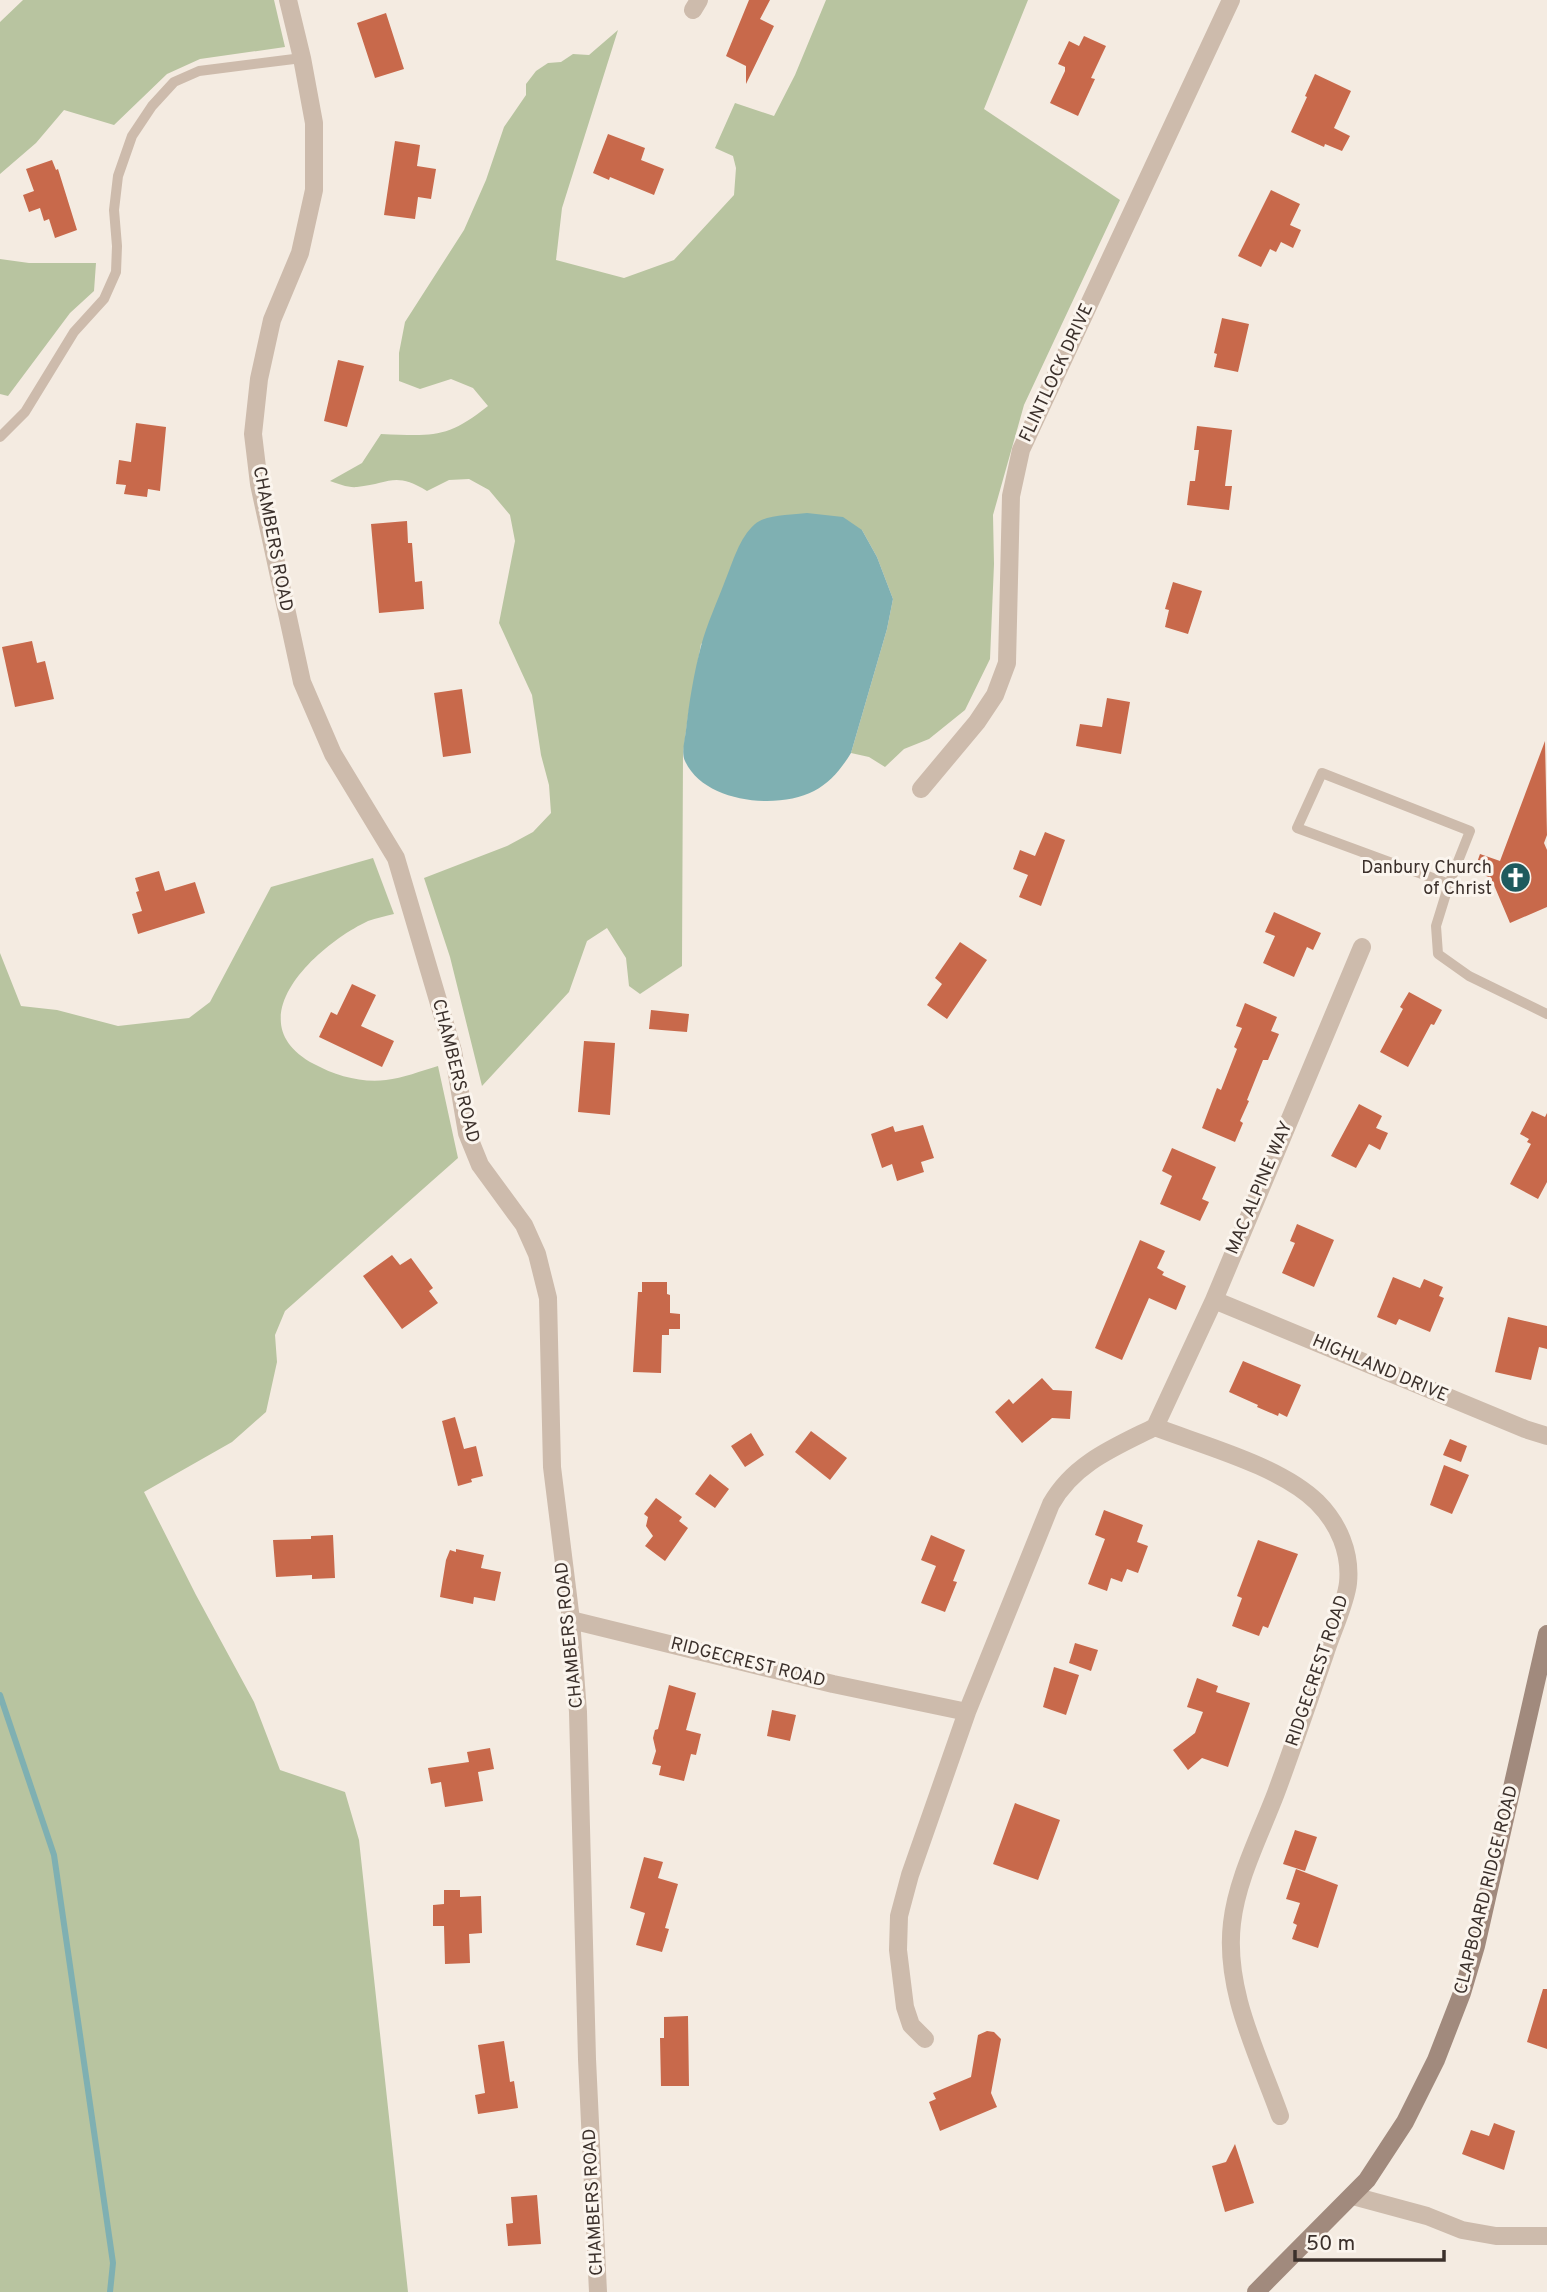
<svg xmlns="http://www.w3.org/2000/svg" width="1547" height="2292" font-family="Overpass,sans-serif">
	<rect width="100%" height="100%" fill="#f4ebe1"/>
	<path fill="#b8c4a0" d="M23,0h251l11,47 -85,12 -33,15 -53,51 -50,-15 -28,33 -36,31v-152z
		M826,0h202l-44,109 136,91 -96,205 -31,110 1,49 -4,95 -25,51 -36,29 -25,10 -19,18 -16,-10 -18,-4 36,-124 6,-30 -16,-42 -15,-27 -161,114 -13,72 -5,38 -1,212 -42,28 -11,-8 -3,-28 -19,-30 -20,13 -18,51 -87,94 -32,-129 -26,-79 83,-32 26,-14 18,-19 -2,-28 -8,-30 -9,-60 -33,-72 16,-82 -5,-26 -21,-25 -20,-11 -20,1 -22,11c-33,-20 -37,-7 -70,-4 -8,1 -19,-3 -27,-6l32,-18 19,-29c51,2 66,5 107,-28l-15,-18 -22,-9 -31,10 -21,-8v-28l6,-31 59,-92 22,-50 18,-53 22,-32v-11l10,-13 12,-8 13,-1 12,-8 16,1 29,-25 -56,178 -6,52 68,18 50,-18 60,-65 2,-27 -3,-12 -18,-8 20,-45 39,13 21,-41z
		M0,259l29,4h67l-2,28 -24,22 -62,83 -8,-2z
		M373,858l21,56c-8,2 -18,4 -26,7 -51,24 -134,100 -54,143 22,12 48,19 72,16 17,-2 35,-9 52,-14l20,92 -173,153 -10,24 2,27 -11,50 -34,30 -88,50 52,103 58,107 26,68 65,22 14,48 49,452h-408v-1339l21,53 36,4 61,16 71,-8 21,-16 61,-115z"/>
	<path fill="#7fb0b2" d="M807,513l36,4 19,13 15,27 16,42 -6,30 -36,124c-10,16 -20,29 -37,38 -36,19 -110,12 -129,-30 -4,-8 0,-22 1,-31 3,-28 8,-57 15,-84 6,-22 16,-44 24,-65 8,-19 14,-43 30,-57 12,-10 37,-9 52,-11z"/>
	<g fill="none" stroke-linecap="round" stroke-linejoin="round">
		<path stroke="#7fb0b2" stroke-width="6" d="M0,1695l54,160 59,408 -3,29"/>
	</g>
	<path fill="#c8694b" d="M749,0h21l-10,19 14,7 -28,58v-18l-20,-10z
		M386,13l18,56 -29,9 -18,-55z
		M1084,36l22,10 -15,32 4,1 -17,37 -28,-13 15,-32v-4l-7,-3 11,-23 10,5z
		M1315,74l36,17 -17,37 16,8 -8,15 -17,-7 -1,3 -33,-15 16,-35 -2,-1z
		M608,134l37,14 -4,12 23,9 -10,26 -44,-18 -1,3 -16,-7z
		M395,141l25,4 -3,21 19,3 -5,30 -13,-2 -3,22 -31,-4z
		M52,160l4,10 2,-1 19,61 -22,8 -6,-19 -5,2 -4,-13 -11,4 -6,-17 11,-4 -8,-22z
		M1271,190l29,14 -10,21 11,5 -8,18 -12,-6 -5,10 -6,-3 -9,18 -23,-11z
		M1222,318l27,6 -11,48 -24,-5 3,-13 -3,-1z
		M338,360l26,6 -17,61 -23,-6z
		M136,423l30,4 -6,64 -12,-2 -1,8 -23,-3 2,-9 -10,-1 3,-24 12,2z
		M1197,426l35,4 -7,56h7l-3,24 -42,-5 3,-24h5l4,-31h-5z
		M407,521l1,22h4l3,39 7,-1 2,28 -45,4 -8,-89z
		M1173,582l29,9 -14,43 -23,-7 4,-17 -4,-1z
		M32,641l5,22 8,-2 9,38 -39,8 -13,-60z
		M462,689l9,64 -28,4 -9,-64z
		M1107,698l23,4 -9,52 -45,-8 4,-22 22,3z
		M1545,741l2,94 -3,8 3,7v57l-37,16 -19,-45 -17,-7 6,-17 20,7z
		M1045,832l20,8 -24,66 -22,-9 9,-22 -15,-6 7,-19 15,6z
		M159,871l6,20 30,-9 10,31 -67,21 -6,-20 10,-3 -6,-19 3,-1 -4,-13z
		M1274,912l47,21 -8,17 -6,-3 -13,30 -31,-14 12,-27 -10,-4z
		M960,942l27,18 -40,59 -20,-14 15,-21 -7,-6z
		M352,984l24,11 -15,31 33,15 -12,26 -63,-30 12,-25 6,3z
		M1409,992l33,18 -8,15 -3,-1 -23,43 -28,-15 23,-43 -3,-2z
		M1245,1003l32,14 -6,14 8,3 -11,26h-5l-16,40 2,1 -9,20 3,2 -8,19 -33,-14 15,-40 4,2 16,-41 -3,-2 8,-19 -6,-2z
		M651,1010l38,4 -2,18 -38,-3z
		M584,1041l31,2 -5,72 -32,-3z
		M1359,1104l23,12 -6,12 12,5 -8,17 -11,-6 -13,24 -25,-12z
		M1532,1111l13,6 2,-4v69l-9,17 -28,-15 21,-40 -4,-2 2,-3 -9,-5z
		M923,1125l11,33 -13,4 3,10 -27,9 -5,-17 -10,4 -11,-34 22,-8 2,6z
		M1172,1148l44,19 -14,32 7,3 -9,19 -40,-17 12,-28 -10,-5z
		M1297,1224l37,16 -20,47 -32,-14 13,-30 -5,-2z
		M1140,1240l25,11 -8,17 7,4 -2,3 24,11 -10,24 -27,-12 -27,62 -27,-12z
		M392,1255l8,10 11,-7 22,30 -4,3 9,12 -36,26 -39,-53z
		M1393,1277l27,11 4,-9 19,8 -4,9 5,2 -14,34 -31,-13 -3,6 -19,-8z
		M642,1282h25v12l3,1v18l10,1v15h-11v6h-7l-1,38 -28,-1 5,-80h4z
		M1508,1317l39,9v23l-8,-2 -8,33 -36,-8z
		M1243,1361l58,24 -14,32 -8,-4 -1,3 -21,-9 1,-2 -29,-13z
		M1042,1378l11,12 19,1 -2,28 -18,-1 -30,25 -27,-31 14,-13 4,5z
		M455,1417l9,32 12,-3 7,30 -12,3 1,3 -14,4 -16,-65z
		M811,1431l36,27 -17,22 -35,-28z
		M751,1433l13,22 -19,12 -14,-21z
		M1450,1439l17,7 -6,16 -18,-7z
		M1444,1465l25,10 -17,39 -22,-9z
		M710,1474l19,15 -14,19 -20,-14z
		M656,1498l26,19 -3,4 9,7 -23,33 -20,-15 8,-10 -7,-10 2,-9 -4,-3z
		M1104,1510l39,15 -6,17 11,4 -10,27 -11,-4 -5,13 -11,-4 -4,13 -19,-7 17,-45 -10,-4z
		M333,1535l2,43 -23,1v-4l-36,2 -3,-37 38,-1v-3z
		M931,1535l34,15 -12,31 4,1 -12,30 -24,-9 15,-37 -15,-6z
		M1258,1540l40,14 -30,74 -5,-2 -4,10 -27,-10 10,-28 -5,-2z
		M456,1549l28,6 -3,13 20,4 -6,29 -21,-4 -1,7 -33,-7 6,-37 4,-10 6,2z
		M1075,1643l23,7 -7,21 -22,-8z
		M1054,1667l25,8 -13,40 -23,-8z
		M1197,1678l21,8 -2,6 34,11 -22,64 -26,-9 -14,12 -15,-20 22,-17 8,-21 -16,-5z
		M669,1685l27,8 -10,37 15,4 -5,21 -5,-1 -7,27 -25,-6 2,-9 -9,-2 4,-13 -3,-13 2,-8 3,-1z
		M772,1710l24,5 -6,26 -23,-5z
		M490,1748l4,21 -16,3 5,29 -38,6 -4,-25 -10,2 -3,-16 41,-6 -2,-10z
		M1015,1803l45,17 -22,60 -45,-16z
		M1295,1830l22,7 -12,34 -22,-7z
		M644,1857l19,5 -5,16 20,6 -13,44 4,1 -7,23 -26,-7 9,-32 -15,-5z
		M1296,1869l42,16 -20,63 -26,-9 5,-14 -4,-2 7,-20 -14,-4z
		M444,1890h16v7l21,-1 1,37 -13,1 1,29 -25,1 -1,-38h-11v-21l11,-1z
		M1543,1989h4v60l-20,-7z
		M688,2016l1,70h-28l-1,-48h4v-21z
		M987,2031l7,1 7,7 -10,54 6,14 -57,24 -11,-29 7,-3 -3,-6 38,-16 7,-42z
		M504,2041l6,41 4,-1 4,27 -40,6 -3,-19 10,-2 -7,-48z
		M1494,2123l21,8 -11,39 -42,-16 9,-24 18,6z
		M1235,2144l19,59 -29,9 -13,-46 14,-4z
		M537,2195l4,49 -33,2 -2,-22 7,-1 -2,-26z"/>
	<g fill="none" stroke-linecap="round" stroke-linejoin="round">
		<path stroke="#cdbbac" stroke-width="10" d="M0,437l25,-25 49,-80 30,-33 12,-27 1,-26 -3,-36 4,-34 14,-40 20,-30 22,-24 25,-11 103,-13
			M1449,884l-152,-56 25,-55 148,58 -21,53 -13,42 2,28 31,22 78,38"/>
		<path stroke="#cdbbac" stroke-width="18" d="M288,0l14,58 12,65v67l-14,63 -28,67 -13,59 -6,55 6,50 43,198 31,72 63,104 57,193 14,82 13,32 44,60 13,29 11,44 4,169 19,153 7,92 9,347 11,233
			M693,10l6,-10
			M921,789l56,-67 18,-27 12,-32 4,-167 10,-46 210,-450
			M1214,1300l311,129 22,7
			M1155,1427l59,-127 148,-353
			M571,1620l262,64 134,28
			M925,2039l-14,-14 -6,-18 -7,-57 1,-34 11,-41 57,-163 84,-208c23,-41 64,-57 104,-77 50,19 125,39 162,75 22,22 34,51 31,81 -2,20 -17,51 -23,71 -16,46 -32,93 -49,139 -16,42 -39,86 -44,130 -8,67 26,131 48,193
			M1353,2196l74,20 35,14 34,6h51"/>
		<path stroke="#a18a7d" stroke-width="18" d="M1256,2292l111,-112 38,-58 31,-62 26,-67 14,-47 71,-312"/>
	</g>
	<defs>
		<symbol id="church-disc" viewBox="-11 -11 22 22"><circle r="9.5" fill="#1f5a5e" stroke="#fbf5ee"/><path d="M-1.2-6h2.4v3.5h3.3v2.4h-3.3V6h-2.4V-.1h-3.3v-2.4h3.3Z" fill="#fff"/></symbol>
	</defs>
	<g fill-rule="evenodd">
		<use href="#church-disc" x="1498" y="860" width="35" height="35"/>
	</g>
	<g text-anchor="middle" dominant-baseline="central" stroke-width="6" stroke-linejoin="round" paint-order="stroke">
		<g font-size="18" fill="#3b302b" stroke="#fbf5ee">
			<text transform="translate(1057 373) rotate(-65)">FLINTLOCK DRIVE</text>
			<text transform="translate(272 539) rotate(79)">CHAMBERS ROAD</text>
			<text transform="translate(455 1071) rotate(76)">CHAMBERS ROAD</text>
			<text transform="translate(1260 1188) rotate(-67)">MAC ALPINE WAY</text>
			<text transform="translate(1380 1369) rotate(23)">HIGHLAND DRIVE</text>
			<text transform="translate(570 1635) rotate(-96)">CHAMBERS ROAD</text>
			<text transform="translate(748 1663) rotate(14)">RIDGECREST ROAD</text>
			<text transform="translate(1318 1671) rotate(-71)">RIDGECREST ROAD</text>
			<text transform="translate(1487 1890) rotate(-76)">CLAPBOARD RIDGE ROAD</text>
			<text transform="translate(594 2202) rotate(-93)">CHAMBERS ROAD</text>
		</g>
		<g font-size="18" fill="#3b302b" stroke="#fbf5ee" text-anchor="end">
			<text x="1492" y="868">Danbury Church<tspan x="1492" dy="21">of Christ</tspan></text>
		</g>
	</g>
	<path d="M1295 2250v10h149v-10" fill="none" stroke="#3b302b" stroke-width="3.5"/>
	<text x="1306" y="2250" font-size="21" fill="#3b302b" stroke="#fbf5ee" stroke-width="5" paint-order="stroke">50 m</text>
</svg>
